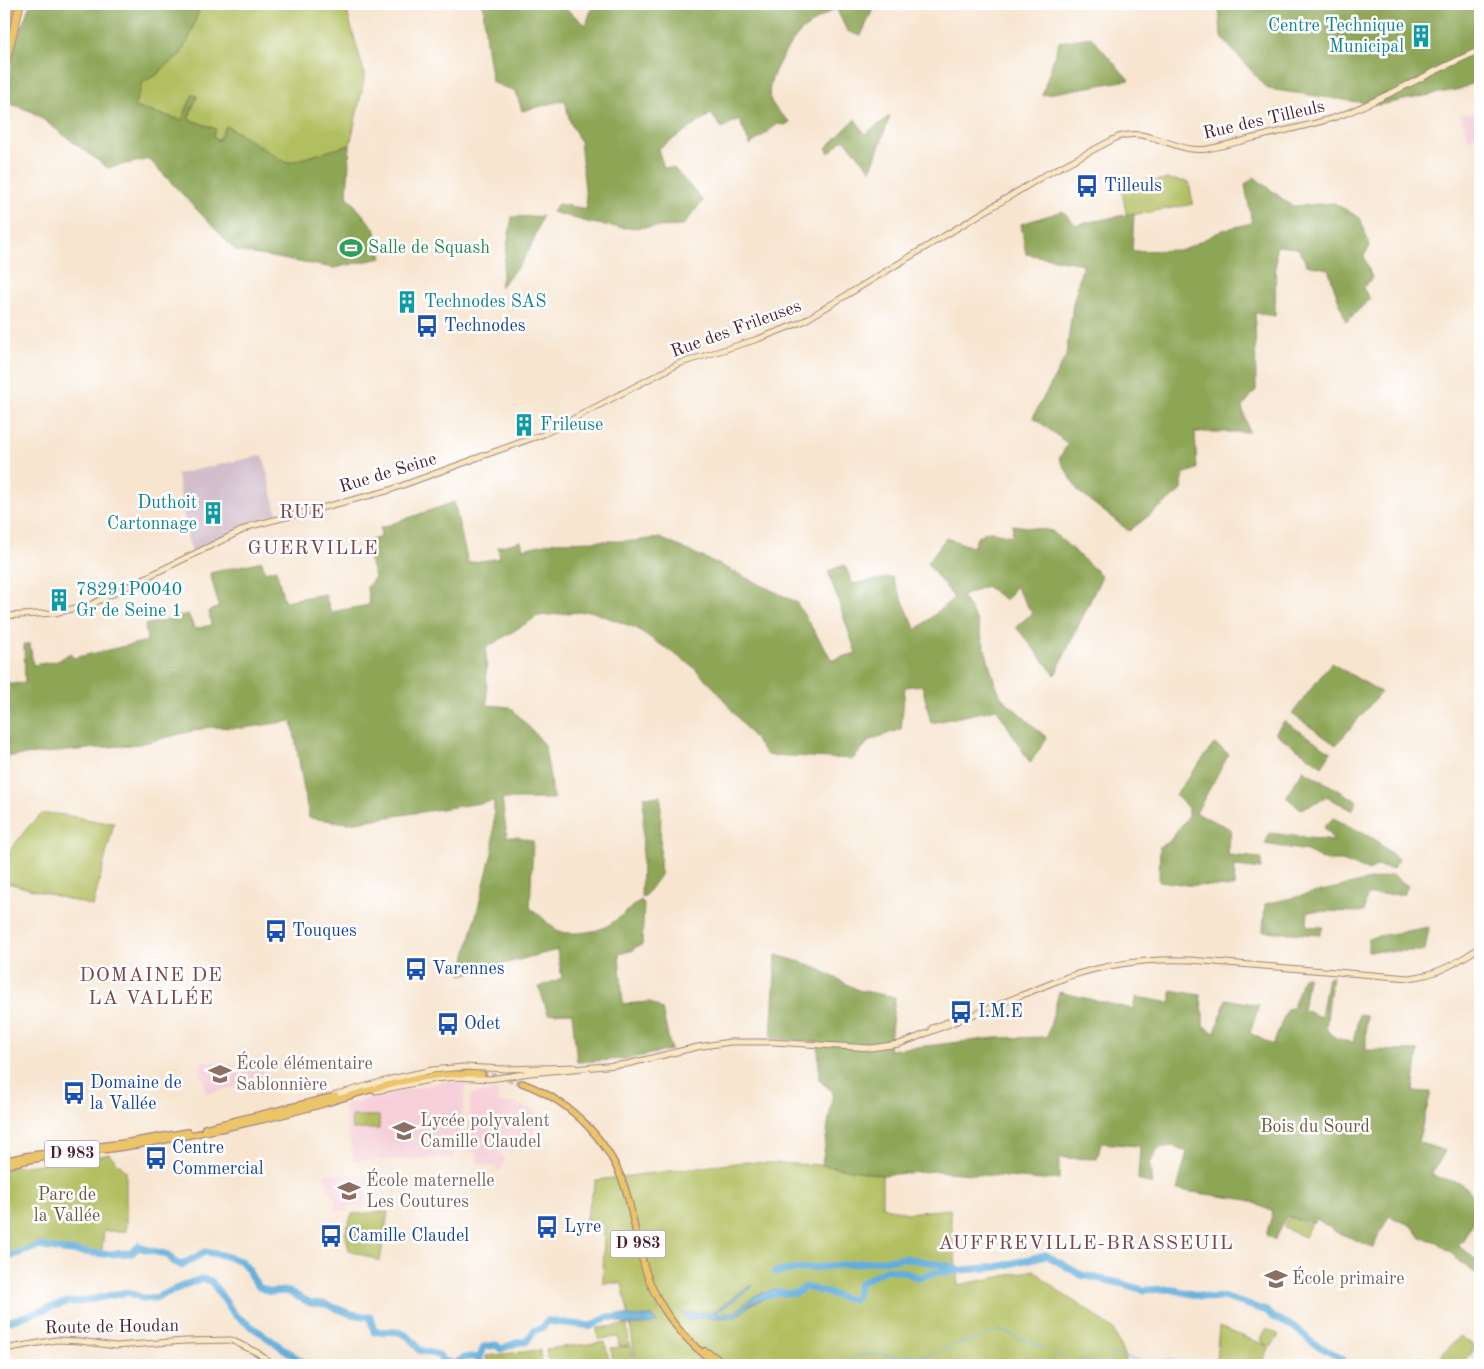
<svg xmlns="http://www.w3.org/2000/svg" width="1484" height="1369" font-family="'Old Standard TT',serif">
	<rect width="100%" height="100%" fill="#fff"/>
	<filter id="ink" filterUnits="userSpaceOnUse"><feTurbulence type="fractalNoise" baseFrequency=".02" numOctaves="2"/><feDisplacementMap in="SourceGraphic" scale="10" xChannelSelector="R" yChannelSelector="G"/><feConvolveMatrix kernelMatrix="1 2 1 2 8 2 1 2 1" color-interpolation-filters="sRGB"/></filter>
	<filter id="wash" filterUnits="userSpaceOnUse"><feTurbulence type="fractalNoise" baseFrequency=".0096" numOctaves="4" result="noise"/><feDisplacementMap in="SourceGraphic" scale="20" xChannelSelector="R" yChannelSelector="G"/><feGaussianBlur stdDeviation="1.12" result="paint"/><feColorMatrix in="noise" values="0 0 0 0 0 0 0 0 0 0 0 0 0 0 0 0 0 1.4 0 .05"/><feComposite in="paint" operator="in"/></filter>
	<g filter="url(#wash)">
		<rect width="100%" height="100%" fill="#f7e5d0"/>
		<path fill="#f6cfd9" d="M1477,112l3,8v13l-12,6 -7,-24z
			M205,1061l28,5v2l6,1 -1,13 -3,5 -29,7 -6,-26 1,-6z
			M252,1067l11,2 8,11 -4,14 -19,-2 1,-4 -3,-1 1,-3h-3l2,-7 -2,-3 2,-5z
			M444,1082h23l-13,76 -100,3 -11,-57z
			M497,1091l1,12h17l20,8v20l-8,17 -28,4 6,6 -4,14 -8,-6 -16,-3 -1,-11 -9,-1 4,-57z
			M326,1173l42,1 -2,24 -5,9h-12l-2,4h-11l-1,-10 -11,-23z"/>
		<path fill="#d1bdcb" d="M263,455l14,59 -29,9 -56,29 -4,-12 -11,-66z"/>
		<path fill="#b2bf61" stroke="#7e6f46" d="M201,4h147l-2,4 19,68 -15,69 -63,18 -60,-37 -9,15 -5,-4 2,-8 -27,-10 9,-22 -4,-3 -11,26 -48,-13 9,-25 15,-8 7,-8 15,-11 10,-19z
			M1151,178l1,3 15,-2 22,3 4,22 -66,12 -6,-28 18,-4z
			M42,814c23,-2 48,8 72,9l-21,83 -89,-24v-24l24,-31z
			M351,1116h28v13h-27z
			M109,1154l17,17v60h-22l-2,18 -5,3 -62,-6 -25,7 -6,-4v-80l9,-2 68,-7z
			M744,1162l78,3 60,10v31l25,7 43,-4 8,76 76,-15 25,22 26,16 28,21 15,36h-492l-6,-42 -8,-40h-19l1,-59 -19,-3 11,-41z
			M388,1212l-8,49 -31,-11 -4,-17 7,-19z
			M1289,1217l21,8 -5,12 -21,-9z
			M627,1325l2,20 -10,1 -1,-9 -20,2 -1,-11z
			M1219,1327l49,19 -8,-6 7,-12 12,7 -8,12 -1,-1 -9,19h-34l-11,-4z
			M1460,1336l16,11 -16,18h-28z
			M605,1342l5,23h-64v-2l2,-1 -2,-13z
			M631,1346l3,19h-21l-2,-17z
			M540,1350l1,15h-54l-1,-9z"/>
		<path fill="#8da657" stroke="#6c6241" d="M30,4h171l-11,32 -10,19 -15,11 -7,8 -15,8 -9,25 48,13 11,-26 4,2 -9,23 28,10 -3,8 5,4 8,-15 61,37 63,-18 -3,51 27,32 8,30 -48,10 -98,-17 -87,-92 -41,9 -75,-56 -28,-10 10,-57z
			M483,4h77l26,21 7,-21h282l-14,32 -14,-5 -11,-23c-11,7 -23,14 -33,22 -13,11 -38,50 -33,68 3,10 12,17 20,24l-5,3 -7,-1 -28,21 -11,-26 -17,9 -11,-14 -53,35 6,19h10l29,33 -21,25 -58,2 -33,-5 -39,-11 6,-8 29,5 -7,-68 -10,-19 -5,-22 -43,11 -6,-19 -24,-10 -6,-39z
			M1219,4h169l4,4 4,-4h84v76l-20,9 -81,16 -111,-16 -47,-52z
			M1091,37l38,43 -87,15 17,-53z
			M890,116l-19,54 -27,-31 -15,14 -3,-5 29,-29 10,15z
			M1254,177l38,29 42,-3 26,15 10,28 -6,10 8,22 -9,10 7,11 -24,23 -18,-53 -21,-4 -9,-17 -22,-2 -1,70 -20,-3 1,77 -14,17 7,25h-54l2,37 -14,5 -1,16 -53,41 -50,-39 -20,-34 9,-14 -35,-27 33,-61 7,-52 10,-40 -57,-10 -5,-30 42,-13 13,14 58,-12 -2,38 51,-1 40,-20 29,-7 -7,-38z
			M542,216l-9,26 -11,20 -22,25 12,-70z
			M454,502l14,61 32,-5 -2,-11 23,-6 2,8 30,-7 44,-1h36l27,-3 58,26 78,38 36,58 24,-7 -28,-82 17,-6 7,19 40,-7 24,53 38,-32 -27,-35 19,-25 27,9 5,-11 10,-5 24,5 1,-11 39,6 50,45 -47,99 -39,-48 16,-14 -17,-27 -9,14 -20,-14 -24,10 15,25 16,56 8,20 46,41 -17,25 -33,-54 -66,14 -9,-38 -17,2 -4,42 -31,11 -17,19 -86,-4 -50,-64 -26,-26 -55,-37 -46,-17 -52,5 -52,32 1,57 23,2 30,32 5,9 9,51h-52l5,38h12l14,4 -3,67c11,6 19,19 31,24 10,3 37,0 46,-6 12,-7 23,-18 34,-26l3,3 -2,42 -7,2 -1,3 -15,4 4,50 27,-2 12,7 9,41 -45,9 -49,3 -5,-49 -24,1 -9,-27 23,-9 -5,-28 -96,25 32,-126 1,-48 -146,22 -39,-5 -17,-97 -49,7 -34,-1 -69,17 -136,13v-73l21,-1 -1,-39h6l3,21 25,-4 12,-8 3,5 74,-17 -2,-16 43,-11 7,15 16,-4 -2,-14 10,-4 -9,-34 52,-12 3,11 11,-3 8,32 41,-7 6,18 38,-7 -2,-18 8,-10 -11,-34 17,-6 -1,-9z
			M1331,663l50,29 -45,53 -44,-31z
			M1284,721l47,31 -9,14 -47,-33z
			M1214,744l15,10 -33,59 35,16 -3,26 33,3v11l-26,-3 -1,21 -46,-2 -29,-4 1,-35 8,-3 20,-26v-9l-13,-13z
			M1303,770l54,31 -5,9 -25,-13 -26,12 -15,-12z
			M661,796l-1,79 -16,22h-3l3,-100z
			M1333,818l40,20 26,22 -7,9 -16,-3 -6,5 -28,-10h-15l-20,-10 -42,-7 5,-11 64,8 -10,-14z
			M1392,875l16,11 -4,8 -37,1 -3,17 -56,-1 -1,15 16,1 -3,8 -57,-4 2,-27z
			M1429,927l-4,24h-57v-13z
			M776,955l35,10 47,25 37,7 -6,53 106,-12 52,-1 12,-45 73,17 5,-12 34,6v-13l29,5 3,17v14l12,7 11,-34 33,6 -9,28 23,12 14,-36 6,-1 10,-31h5l-5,33 18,7 7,-40 4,-1 -6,52 10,10 17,5 6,-29 7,1v35l52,1 -5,40 18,1 -13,50 27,9 -14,24 32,9 17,19v3l-17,35 -6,2 23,21v8l-4,3 -38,-33 -17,-4 -9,-12 -23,-10 -16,31 -37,-15 -19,-13 -5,4 -25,-7 -12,24 -9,-5 7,-23 -25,-12 -71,-10 10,-38 -13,-6 -16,2 -8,16 2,21 -14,-6 2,-33 -39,-3 -4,16 -38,-1v21l-16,1 -107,-9 -54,4 -60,-10 11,-73 -14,-12 -1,-38 -47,-4z"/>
		<path fill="#62aedb" stroke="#566683" d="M751,1285l1,2 -37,27 20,-2 20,-16 19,-7 2,7 -3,-1 -22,9 -15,13 -27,1v-2l-22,4 -4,-7 30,-1z
			M616,1314l21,3 15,-1 5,7c-12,2 -33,5 -43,-4z"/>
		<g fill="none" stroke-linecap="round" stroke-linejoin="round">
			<path stroke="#62aedb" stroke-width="1" d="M138,1247l1,-7
				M1054,1353l11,3
				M1081,1360l23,5 4,-1 5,-11 40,12
				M828,1365l16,-2 13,-8 6,-1h19l16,3 35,-3 25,-11 14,-2 28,-11 44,18
				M1158,1365c10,-10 15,-4 27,0"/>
			<path stroke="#62aedb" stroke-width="7" d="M4,1251l8,5 26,-10 24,4 42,4 28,-1 6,-6 30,8 6,7 7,3 24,-13 17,3 19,6 7,8 3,7 8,11 11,5 17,-1 24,12 14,1 26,10 19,3 4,15c22,-1 33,-3 45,18l20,5 3,5 13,4c7,-7 16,-9 24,-5l5,-12 12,-2 5,4 18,-7h7l8,-11 8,-3 6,-7 43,5 17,-9 16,2
				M775,1272l130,-14 44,8 10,5
				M767,1295l12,-3 9,2 8,-1 10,-6 46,13 3,-1 5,-16 27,-14 17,3 15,6 13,-5 65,-6 49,-12 35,20 38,8 25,7 26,-1 40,9 13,-1 44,14 6,6 21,10 20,17 27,14 6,7
				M4,1323l60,-20 19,-2 45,-9 14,6h13l37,-16 10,-3 9,2 24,34 72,50"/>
		</g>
	</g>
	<g filter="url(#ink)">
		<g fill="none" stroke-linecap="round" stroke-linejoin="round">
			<path stroke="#d4bdaf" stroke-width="5.5" stroke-dasharray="5.5 3" stroke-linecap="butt" d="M482,1074l18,3 22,6"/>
			<defs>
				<path id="secondary" d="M471,460l73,-26 134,-70 80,-25 44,-17 243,-147 73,-38c31,-11 58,17 89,12 21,-4 42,-10 63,-15 25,-6 52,-11 77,-21 45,-19 88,-43 133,-63
					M4,616l51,-3 37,-9 159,-78 136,-35 85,-31
					M932,1028l39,-15
					M376,1091l58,-12 23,-2 33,2 40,-6 97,-9 70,-17 33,-5h42l99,6 28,-4 11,-4 157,-63c40,-13 80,-19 123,-17l219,18c28,-3 48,-15 71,-31
					M334,1095l57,-16 41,-9 31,-3 44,2 67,-2
					M4,1349l52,-9 24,1 35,5 70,-5 46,-1 27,13 15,12"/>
				<path id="primary" d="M522,1083c52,19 92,62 106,115 7,26 10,52 19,77 13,36 40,70 72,90
					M205,1128l131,-32
					M4,1161l22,-5 98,-13 64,-11
					M4,1166c38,-11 80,-13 119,-19 39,-5 77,-14 115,-22 29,-6 57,-13 85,-21 52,-16 103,-33 159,-30
					M705,1351l24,14"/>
				<path id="highway" d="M4,30l6,-26
					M4,69l16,-65"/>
			</defs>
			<use href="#secondary" stroke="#a0827e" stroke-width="7"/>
			<use href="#primary" stroke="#a0827e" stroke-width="8"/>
			<use href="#highway" stroke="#a0827e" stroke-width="9"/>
			<use href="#secondary" stroke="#f8e8c3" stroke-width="5"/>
			<use href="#primary" stroke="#edc569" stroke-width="5.5"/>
			<use href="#highway" stroke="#edc569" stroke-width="7"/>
		</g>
	</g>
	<defs>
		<symbol id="building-bare" viewBox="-9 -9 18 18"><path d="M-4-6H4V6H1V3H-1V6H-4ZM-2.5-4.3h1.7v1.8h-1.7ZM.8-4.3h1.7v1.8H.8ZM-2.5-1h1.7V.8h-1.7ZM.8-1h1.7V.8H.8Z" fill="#0f9aa8" stroke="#fff" stroke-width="2.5" paint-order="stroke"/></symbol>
		<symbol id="bus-bare" viewBox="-9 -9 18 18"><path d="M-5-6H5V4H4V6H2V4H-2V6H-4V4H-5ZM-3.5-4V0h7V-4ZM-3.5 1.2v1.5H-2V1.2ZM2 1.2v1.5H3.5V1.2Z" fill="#1a4fb4" stroke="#fff" stroke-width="2.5" paint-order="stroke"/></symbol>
		<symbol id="stadium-bare" viewBox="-9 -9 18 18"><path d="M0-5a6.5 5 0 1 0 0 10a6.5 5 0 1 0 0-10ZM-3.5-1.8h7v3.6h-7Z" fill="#2e9e5b" stroke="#fff" stroke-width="2.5" paint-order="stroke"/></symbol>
		<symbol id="school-bare" viewBox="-9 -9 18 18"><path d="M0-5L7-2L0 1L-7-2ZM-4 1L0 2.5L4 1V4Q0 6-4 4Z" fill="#8d6e63" stroke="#fff" stroke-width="2.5" paint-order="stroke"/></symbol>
	</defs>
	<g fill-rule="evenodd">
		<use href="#building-bare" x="1405" y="20" width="32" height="32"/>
		<use href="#bus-bare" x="1071" y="170" width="32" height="32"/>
		<use href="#stadium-bare" x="335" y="232" width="32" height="32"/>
		<use href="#building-bare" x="391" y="286" width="32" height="32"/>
		<use href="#bus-bare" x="411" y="310" width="32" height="32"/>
		<use href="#building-bare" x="508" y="409" width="32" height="32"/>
		<use href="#building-bare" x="197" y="497" width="32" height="32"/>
		<use href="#building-bare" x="43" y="584" width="32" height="32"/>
		<use href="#bus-bare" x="260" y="915" width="32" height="32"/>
		<use href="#bus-bare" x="400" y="953" width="32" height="32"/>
		<use href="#bus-bare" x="945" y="996" width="32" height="32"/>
		<use href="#bus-bare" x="432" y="1008" width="32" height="32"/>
		<use href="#school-bare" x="204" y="1058" width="32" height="32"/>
		<use href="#bus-bare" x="58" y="1077" width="32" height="32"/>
		<use href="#school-bare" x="388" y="1115" width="32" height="32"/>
		<use href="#bus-bare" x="140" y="1142" width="32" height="32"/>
		<use href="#school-bare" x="333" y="1175" width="32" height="32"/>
		<use href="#bus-bare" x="531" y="1211" width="32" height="32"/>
		<use href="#bus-bare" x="315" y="1220" width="32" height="32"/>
		<use href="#school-bare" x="1260" y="1263" width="32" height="32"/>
	</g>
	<g text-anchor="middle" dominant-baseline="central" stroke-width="5" stroke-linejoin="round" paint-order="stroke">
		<g fill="#fff" stroke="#80626b" stroke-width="1">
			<rect x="44.5" y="1140.5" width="55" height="27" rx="4"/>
			<rect x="610.5" y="1230.5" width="55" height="27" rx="4"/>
		</g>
		<g font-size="16" font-weight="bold" fill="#4a1f2b">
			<text x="72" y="1154">D 983</text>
			<text x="638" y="1244">D 983</text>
		</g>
		<g font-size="18" fill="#0d838f" stroke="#fff" text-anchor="start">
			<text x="1404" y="26" text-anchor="end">Centre Technique<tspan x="1404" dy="21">Municipal</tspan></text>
			<text x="424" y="302">Technodes SAS</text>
			<text x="540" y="425">Frileuse</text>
			<text x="197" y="503" text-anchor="end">Duthoit<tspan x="197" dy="21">Cartonnage</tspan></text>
			<text x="76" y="590">78291P0040<tspan x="76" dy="21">Gr de Seine 1</tspan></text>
		</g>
		<g font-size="18" fill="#4a1f2b" stroke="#fff">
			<text transform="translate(1264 120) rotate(-13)">Rue des Tilleuls</text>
			<text transform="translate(736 329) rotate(-20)">Rue des Frileuses</text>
			<text transform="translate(388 473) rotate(-17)">Rue de Seine</text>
			<text transform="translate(112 1327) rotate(-1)">Route de Houdan</text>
		</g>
		<g font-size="18" fill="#164399" stroke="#fff" text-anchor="start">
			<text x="1104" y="186">Tilleuls</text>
			<text x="444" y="326">Technodes</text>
			<text x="292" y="931">Touques</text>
			<text x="432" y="969">Varennes</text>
			<text x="978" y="1012">I.M.E</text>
			<text x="464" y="1024">Odet</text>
			<text x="90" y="1083">Domaine de<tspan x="90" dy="21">la Vallée</tspan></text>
			<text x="172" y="1148">Centre<tspan x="172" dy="21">Commercial</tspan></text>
			<text x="564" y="1227">Lyre</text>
			<text x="348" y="1236">Camille Claudel</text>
		</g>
		<g font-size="18" fill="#27864d" stroke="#fff" text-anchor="start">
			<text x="368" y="248">Salle de Squash</text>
		</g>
		<g font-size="18" fill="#785e54" stroke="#fff" text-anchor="start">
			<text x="236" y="1064">École élémentaire<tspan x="236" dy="21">Sablonnière</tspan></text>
			<text x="420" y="1121">Lycée polyvalent<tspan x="420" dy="21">Camille Claudel</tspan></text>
			<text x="366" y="1181">École maternelle<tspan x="366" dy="21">Les Coutures</tspan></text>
			<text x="1292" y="1279">École primaire</text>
		</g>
		<g font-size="18" fill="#6e573e" stroke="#fff">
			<text x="1315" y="1127">Bois du Sourd</text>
			<text x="67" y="1195">Parc de<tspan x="67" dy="21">la Vallée</tspan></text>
		</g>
		<g font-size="20" letter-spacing="1" fill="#7e444c" stroke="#fff">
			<text x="302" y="513">RUE</text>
			<text x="313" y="549">GUERVILLE</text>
			<text x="151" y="976">DOMAINE DE<tspan x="151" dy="23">LA VALLÉE</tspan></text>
			<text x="1086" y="1244">AUFFREVILLE-BRASSEUIL</text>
		</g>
	</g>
	<rect width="1484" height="1369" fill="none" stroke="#fff" stroke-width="20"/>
</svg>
